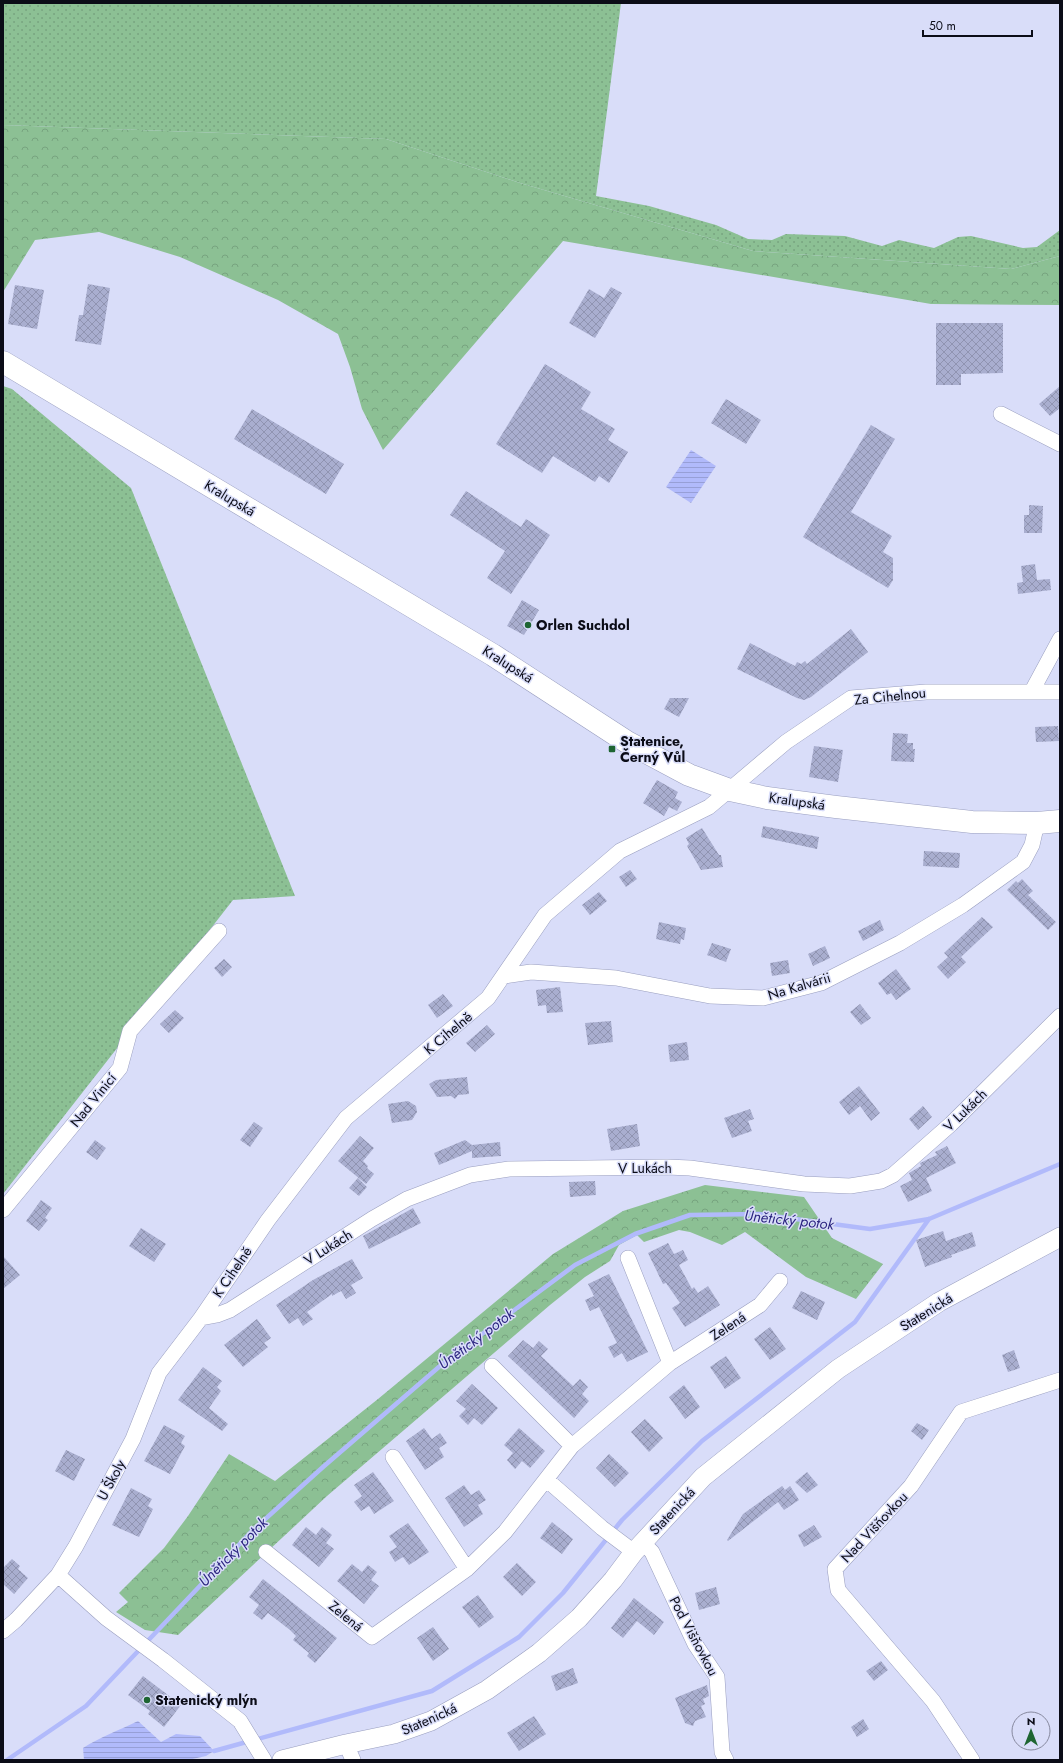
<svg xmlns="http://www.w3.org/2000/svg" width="1063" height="1763" font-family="Jost,sans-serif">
	<defs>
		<pattern id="grass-dots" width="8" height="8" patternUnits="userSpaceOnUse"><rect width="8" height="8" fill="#8cc094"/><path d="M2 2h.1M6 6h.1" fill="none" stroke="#77a47f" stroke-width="1.8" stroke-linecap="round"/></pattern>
		<pattern id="forest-crowns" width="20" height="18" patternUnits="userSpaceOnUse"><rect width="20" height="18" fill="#8cc094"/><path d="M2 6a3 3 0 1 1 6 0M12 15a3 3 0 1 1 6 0" fill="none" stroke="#77a47f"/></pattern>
		<pattern id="water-rules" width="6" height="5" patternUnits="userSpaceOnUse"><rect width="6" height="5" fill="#b1bafb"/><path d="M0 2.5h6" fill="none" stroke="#979fd6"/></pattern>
		<pattern id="building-cross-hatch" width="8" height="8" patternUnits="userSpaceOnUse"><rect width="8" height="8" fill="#a9aecf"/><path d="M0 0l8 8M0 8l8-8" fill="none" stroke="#9094b1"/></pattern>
	</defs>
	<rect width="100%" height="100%" fill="#d9ddf9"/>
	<path fill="url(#grass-dots)" d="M3,3h618l-25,193 53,10 67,19 32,14 24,1 14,-6 59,2 37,10 17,-6 35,8 24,-11 13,-1 52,12 14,-1 23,-17v26l-49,13 -258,-18 -233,-68 -134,-44 -383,-14z
		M3,386l9,3 119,99 164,408 -62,4 -230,294z"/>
	<path fill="url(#forest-crowns)" d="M3,125l383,14 134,44 233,68 258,18 49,-13v49l-129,-1 -368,-63 -180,209 -21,-41 -12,-42 -12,-33 -60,-34 -98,-43 -81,-25 -64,8 -32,52z
		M705,1185l99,12 28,41 51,26 -27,35 -50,-22 -61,-45 -23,13 -32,-13 -11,-2 -35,12 -7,-7 -18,10 -9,16 -25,16 -35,28 -223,191 -149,139 -33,-5 -29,-18 12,-10 -9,-9 45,-45 24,-32 41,-62 46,27 103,-82 175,-145 70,-43z"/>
	<path fill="url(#water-rules)" d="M691,450l25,16 -25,37 -25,-16z
		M138,1721l23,21 15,-8 24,2 14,15 -8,5 -18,4h-104l-1,-12c17,-11 37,-18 55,-27z"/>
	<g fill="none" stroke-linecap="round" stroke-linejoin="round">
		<path stroke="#b1bafb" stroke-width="4.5" d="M214,1751l218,-60 87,-54 44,-44 59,-73 80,-79 153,-119 74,-103
			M7,1760l79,-54 166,-175 71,-64 124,-107 128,-95 60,-31 55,-19 69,-1 111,15 59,-10 131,-55"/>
	</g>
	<path fill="url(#building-cross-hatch)" d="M88,284l22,4 -9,57 -26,-4 4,-26h4z
		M15,285l29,5 -7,39 -29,-5z
		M611,287l11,6 -27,45 -26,-15 20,-34 15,9z
		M936,323h67v50l-42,1v11h-25z
		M545,364l46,28 -10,17 34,20 -7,11 20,12 -19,31 -10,-7 -4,6 -42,-26 -11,17 -46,-29z
		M1060,386v22l-10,8 -11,-12z
		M726,399l35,21 -15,24 -35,-21z
		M252,409l92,55 -18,30 -92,-55z
		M871,425l24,14 -44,73 41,24 -9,16 10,6v22l-5,8 -85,-51z
		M466,491l55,36 5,-8 24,16 -39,59 -24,-16 18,-27 -55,-36z
		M1029,505l14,1 -1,27h-18v-18h5z
		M1035,564l2,16 13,-1 1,11 -33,4 -1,-11 6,-1 -2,-16z
		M522,600l17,10 -15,25 -17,-9z
		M851,629l17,23 -57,45 -7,3 -7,-2 -60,-29 13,-26 45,23 2,-4 4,2 4,-3 2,3z
		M670,698h19l-10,19 -15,-8z
		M1058,726l1,15 -23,1 -1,-15z
		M893,733l15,1 -1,9h6v6h2l-1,13 -23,-1z
		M814,746l29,4 -5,32 -29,-5z
		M657,780l21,12 -3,6 7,4 -5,9 -8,-4 -5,9 -21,-13z
		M763,826l56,11 -2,12 -56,-12z
		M702,828l17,27h2l2,12 -22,3 -14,-24 2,-2 -3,-6z
		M924,851l36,2 -1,15 -36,-2z
		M630,870l7,9 -11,8 -7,-10z
		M1022,879l11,12 -5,4 28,27 -8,8 -41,-40 9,-9 2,2z
		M599,892l8,9 -17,14 -8,-10z
		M982,917l11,10 -32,30 5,5 -18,17 -11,-12 11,-10 -4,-4z
		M880,920l4,10 -21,11 -5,-10z
		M659,922l27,6 -2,12 -3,-1 -1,5 -24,-5z
		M712,943l19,6 -5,13 -19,-7z
		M825,946l5,12 -17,8 -5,-12z
		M224,959l8,8 -10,10 -8,-9z
		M788,960l2,13 -18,3 -2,-13z
		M896,969l15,20 -15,11 -5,-7 -4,2 -9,-12z
		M560,987l3,25 -16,1 -1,-8 -8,1 -2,-16z
		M443,994l10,12 -16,12 -9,-13z
		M860,1004l11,14 -10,7 -11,-13z
		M175,1010l9,8 -15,15 -9,-9z
		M611,1021l2,21 -25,3 -3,-22z
		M487,1025l8,9 -20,18 -9,-9z
		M687,1042l2,18 -19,2 -2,-17z
		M467,1077l2,17 -11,1 -3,4 -4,-3 -14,1 -8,-13 7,-4z
		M859,1086l21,27 -9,8 -11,-15 -11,9 -10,-13z
		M408,1101l8,5 1,6 -5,8 -20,3 -4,-19z
		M923,1106l9,11 -14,13 -9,-11z
		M750,1109l4,10 -6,2 4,10 -20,7 -8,-20z
		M254,1122l9,6 -13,19 -10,-7z
		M637,1124l3,22 -29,5 -4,-22z
		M360,1136l14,12 -11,13 5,5 -1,2 7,6 -8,10 -28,-23z
		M95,1140l11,8 -9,12 -11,-8z
		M465,1140l7,5 28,-3 1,14 -29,2v-7l-33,14 -5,-12z
		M947,1146l9,17 -30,15 6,13 -24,11 -8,-16 12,-6 -3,-7 12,-7 -1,-3 17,-8 -2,-3z
		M358,1178l9,9 -8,9 -10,-8z
		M595,1181l1,14 -26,2 -1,-15z
		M41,1200l11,8 -7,10 3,2 -9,11 -13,-10z
		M413,1208l8,15 -52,26 -6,-13z
		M141,1228l25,16 -12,18 -25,-16z
		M943,1231l3,10 26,-9 4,14 -25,9 1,2 -27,10 -9,-27z
		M668,1243l6,11 9,-4 5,10 -9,5 13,24 2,-2 4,6 10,-7 12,19 -35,22 -13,-19 8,-5 -14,-20 -3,1 -15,-31z
		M3,1256l17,19 -17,14z
		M352,1259l11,19 -12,7 5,8 -10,6 -5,-8 -9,5v-2l-25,18 6,7 -10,7 -5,-8 -9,6 -13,-19 37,-25z
		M609,1274l39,78 -21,10 -5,-9 -8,5 -6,-11 9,-4 -18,-36 -9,4 -5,-11 9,-4 -6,-12z
		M801,1291l24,11 -8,18 -25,-12z
		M257,1319l14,19 -7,5 4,4 -25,20 -19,-22z
		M770,1327l16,22 -16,11 -16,-21z
		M523,1340l10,8 6,-7 9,8 -7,7 32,30 7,-7 8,8 -6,7 7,7 -15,17 -66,-62z
		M1014,1350l6,18 -12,4 -6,-17z
		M726,1356l15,22 -16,11 -15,-22z
		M203,1367l19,14 -5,6 4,4 -12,17 19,16 -6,7 -44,-31z
		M472,1384l26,24 -16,17 -8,-7 -6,7 -9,-9 7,-7 -10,-8z
		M684,1385l16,22 -15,12 -16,-22z
		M645,1419l18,19 -14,14 -18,-20z
		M917,1423l12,7 -7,10 -11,-9z
		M164,1425l21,11 -4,7 4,3 -15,28 -26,-13z
		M424,1428l8,11 8,-6 7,10 -8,5 5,9 -19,13 -19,-29z
		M519,1428l26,23 -15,17 -8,-7 -7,8 -8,-9 6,-7 -9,-8z
		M66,1450l19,9 -11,22 -19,-10z
		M609,1454l20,19 -14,14 -19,-19z
		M373,1472l21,29 -20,13 -5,-8 -8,5 -7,-9 8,-6 -8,-11z
		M807,1472l11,13 -11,8 -12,-11z
		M464,1485l7,10 8,-5 7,10 -8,5 5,9 -19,13 -19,-29z
		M782,1486l3,4 5,-4 9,14 -15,10 -6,-8 -50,39 -1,-1 16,-26z
		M131,1488l21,11 -4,7 5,3 -14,28 -27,-12z
		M552,1522l21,17 -11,15 -22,-16z
		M408,1523l21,29 -20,13 -6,-8 -8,5 -6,-10 8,-5 -8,-11z
		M814,1525l8,12 -18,10 -6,-12z
		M306,1527l10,8 6,-8 10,8 -6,8 8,6 -15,18 -27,-22z
		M12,1559l8,7 -2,3 10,9 -14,16 -11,-10v-16z
		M517,1563l19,19 -14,14 -19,-19z
		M352,1564l10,8 6,-7 9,7 -6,8 8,6 -15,18 -27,-23z
		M263,1579l74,59 -22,25 -8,-7 2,-3 -16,-13 3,-4 -6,-6 -22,-17 -6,7 -9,-7 6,-8 -10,-8z
		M716,1587l4,17 -21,6 -4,-17z
		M478,1595l16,22 -15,11 -17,-21z
		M634,1598l30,24 -10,13 -17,-14 -14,17 -12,-10z
		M433,1627l16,22 -16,12 -16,-23z
		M881,1661l7,9 -14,11 -8,-10z
		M573,1668l5,15 -22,8 -5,-15z
		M143,1676l38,29 -17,22 -16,-13 2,-3 -22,-16z
		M707,1685l2,11 -6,3 2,5 -4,2 5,11 -11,4 -2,5 -8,-3 -10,-25z
		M534,1716l12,18 -27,17 -12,-18z
		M863,1719l6,10 -12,8 -6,-10z"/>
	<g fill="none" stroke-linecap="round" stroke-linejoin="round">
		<defs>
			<path id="minor" d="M1001,414l59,30
				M1032,691l28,-52
				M504,976l27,-4 85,6 94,18 53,2 58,-15 79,-40 63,-38 60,-43 9,-17 5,-22
				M3,1210l117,-142 10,-37 89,-100
				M628,1258l42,105
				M201,1318l16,-3 13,-5 142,-91 35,-20 63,-24 39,-6 158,-2 23,1 114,16 46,2 31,-5 12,-6 58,-51 109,-108
				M492,1366l80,80
				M393,1457l74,112
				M547,1480l55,48 32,24
				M643,1543l9,9 43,92 22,33 5,75 4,8
				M266,1552l106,85 95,-68 38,-37 67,-86 98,-83 90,-58 20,-24
				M58,1575l48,43 57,42 77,61 24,39
				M3,1631l13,-11 42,-45 18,-29 57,-107 26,-66 42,-55 67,-98 78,-102 142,-120 57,-83 75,-64 89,-44 77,-65 65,-44 75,-6h134
				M346,1744l7,16
				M972,1760l-39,-59 -95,-111 -3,-21 76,-83 50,-74 99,-32"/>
			<path id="tertiary" d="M282,1760l64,-16 48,-10 37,-13 56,-31 52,-37 40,-35 34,-38 21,-28 69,-75 135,-108 101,-67 121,-65"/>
			<path id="secondary" d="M3,362l490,293 134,87 62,33 41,15 37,8 69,9 136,15 65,1 23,-2"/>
		</defs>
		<use href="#minor" stroke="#999ebf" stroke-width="16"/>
		<use href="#tertiary" stroke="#999ebf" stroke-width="20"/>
		<use href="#secondary" stroke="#999ebf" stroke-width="23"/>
		<use href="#minor" stroke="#fff" stroke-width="15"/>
		<use href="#tertiary" stroke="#fff" stroke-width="19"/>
		<use href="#secondary" stroke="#fff" stroke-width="22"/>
	</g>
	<g fill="#1e6532" stroke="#d9ddf9" stroke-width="1.5">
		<circle cx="528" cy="625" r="4"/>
		<rect x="608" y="745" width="8" height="8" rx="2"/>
		<circle cx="147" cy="1700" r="4"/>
	</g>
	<g text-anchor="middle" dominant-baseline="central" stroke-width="3" stroke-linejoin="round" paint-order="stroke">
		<g font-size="14" fill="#0b0c17" stroke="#d9ddf9">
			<text transform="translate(230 498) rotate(31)">Kralupská</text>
			<text transform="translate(508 664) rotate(32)">Kralupská</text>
			<text transform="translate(890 696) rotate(-6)">Za Cihelnou</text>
			<text transform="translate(797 801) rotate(8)">Kralupská</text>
			<text transform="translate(799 986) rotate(-17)">Na Kalvárii</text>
			<text transform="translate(448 1033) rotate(-40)">K Cihelně</text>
			<text transform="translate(93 1100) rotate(-51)">Nad Vinicí</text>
			<text transform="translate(965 1110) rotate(-44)">V Lukách</text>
			<text x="645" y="1168">V Lukách</text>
			<text transform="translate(328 1247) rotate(-32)">V Lukách</text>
			<text transform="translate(232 1272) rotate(-56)">K Cihelně</text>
			<text transform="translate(926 1312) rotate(-32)">Statenická</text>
			<text transform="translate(728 1326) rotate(-33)">Zelená</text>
			<text transform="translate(111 1480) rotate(-62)">U Školy</text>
			<text transform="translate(672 1511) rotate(-47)">Statenická</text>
			<text transform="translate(874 1527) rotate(-47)">Nad Višňovkou</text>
			<text transform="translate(346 1616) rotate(39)">Zelená</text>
			<text transform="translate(694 1636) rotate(62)">Pod Višňovkou</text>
			<text transform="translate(429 1719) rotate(-24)">Statenická</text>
		</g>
		<g font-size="14" font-weight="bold" fill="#0b0c17" stroke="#d9ddf9" text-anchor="start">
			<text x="536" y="625">Orlen Suchdol</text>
			<text x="620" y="741">Statenice,<tspan x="620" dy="16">Černý Vůl</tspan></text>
			<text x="155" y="1700">Statenický mlýn</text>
		</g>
		<g font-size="15" font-style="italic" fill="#2c2681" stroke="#d9ddf9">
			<text transform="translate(789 1220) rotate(6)">Únětický potok</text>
			<text transform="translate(476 1339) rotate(-37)">Únětický potok</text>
			<text transform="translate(233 1552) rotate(-45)">Únětický potok</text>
		</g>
	</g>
	<rect width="1063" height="1763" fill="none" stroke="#0b0c17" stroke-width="8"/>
	<g transform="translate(1031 1731)"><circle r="19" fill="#d9ddf9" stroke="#87899f"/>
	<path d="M0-3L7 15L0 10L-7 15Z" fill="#1e6532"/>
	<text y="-6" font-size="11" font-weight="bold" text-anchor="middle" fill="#0b0c17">N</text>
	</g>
	<path d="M923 30v6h109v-6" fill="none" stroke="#0b0c17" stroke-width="2"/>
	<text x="929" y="30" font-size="12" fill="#0b0c17" stroke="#d9ddf9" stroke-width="3" paint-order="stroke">50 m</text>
</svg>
